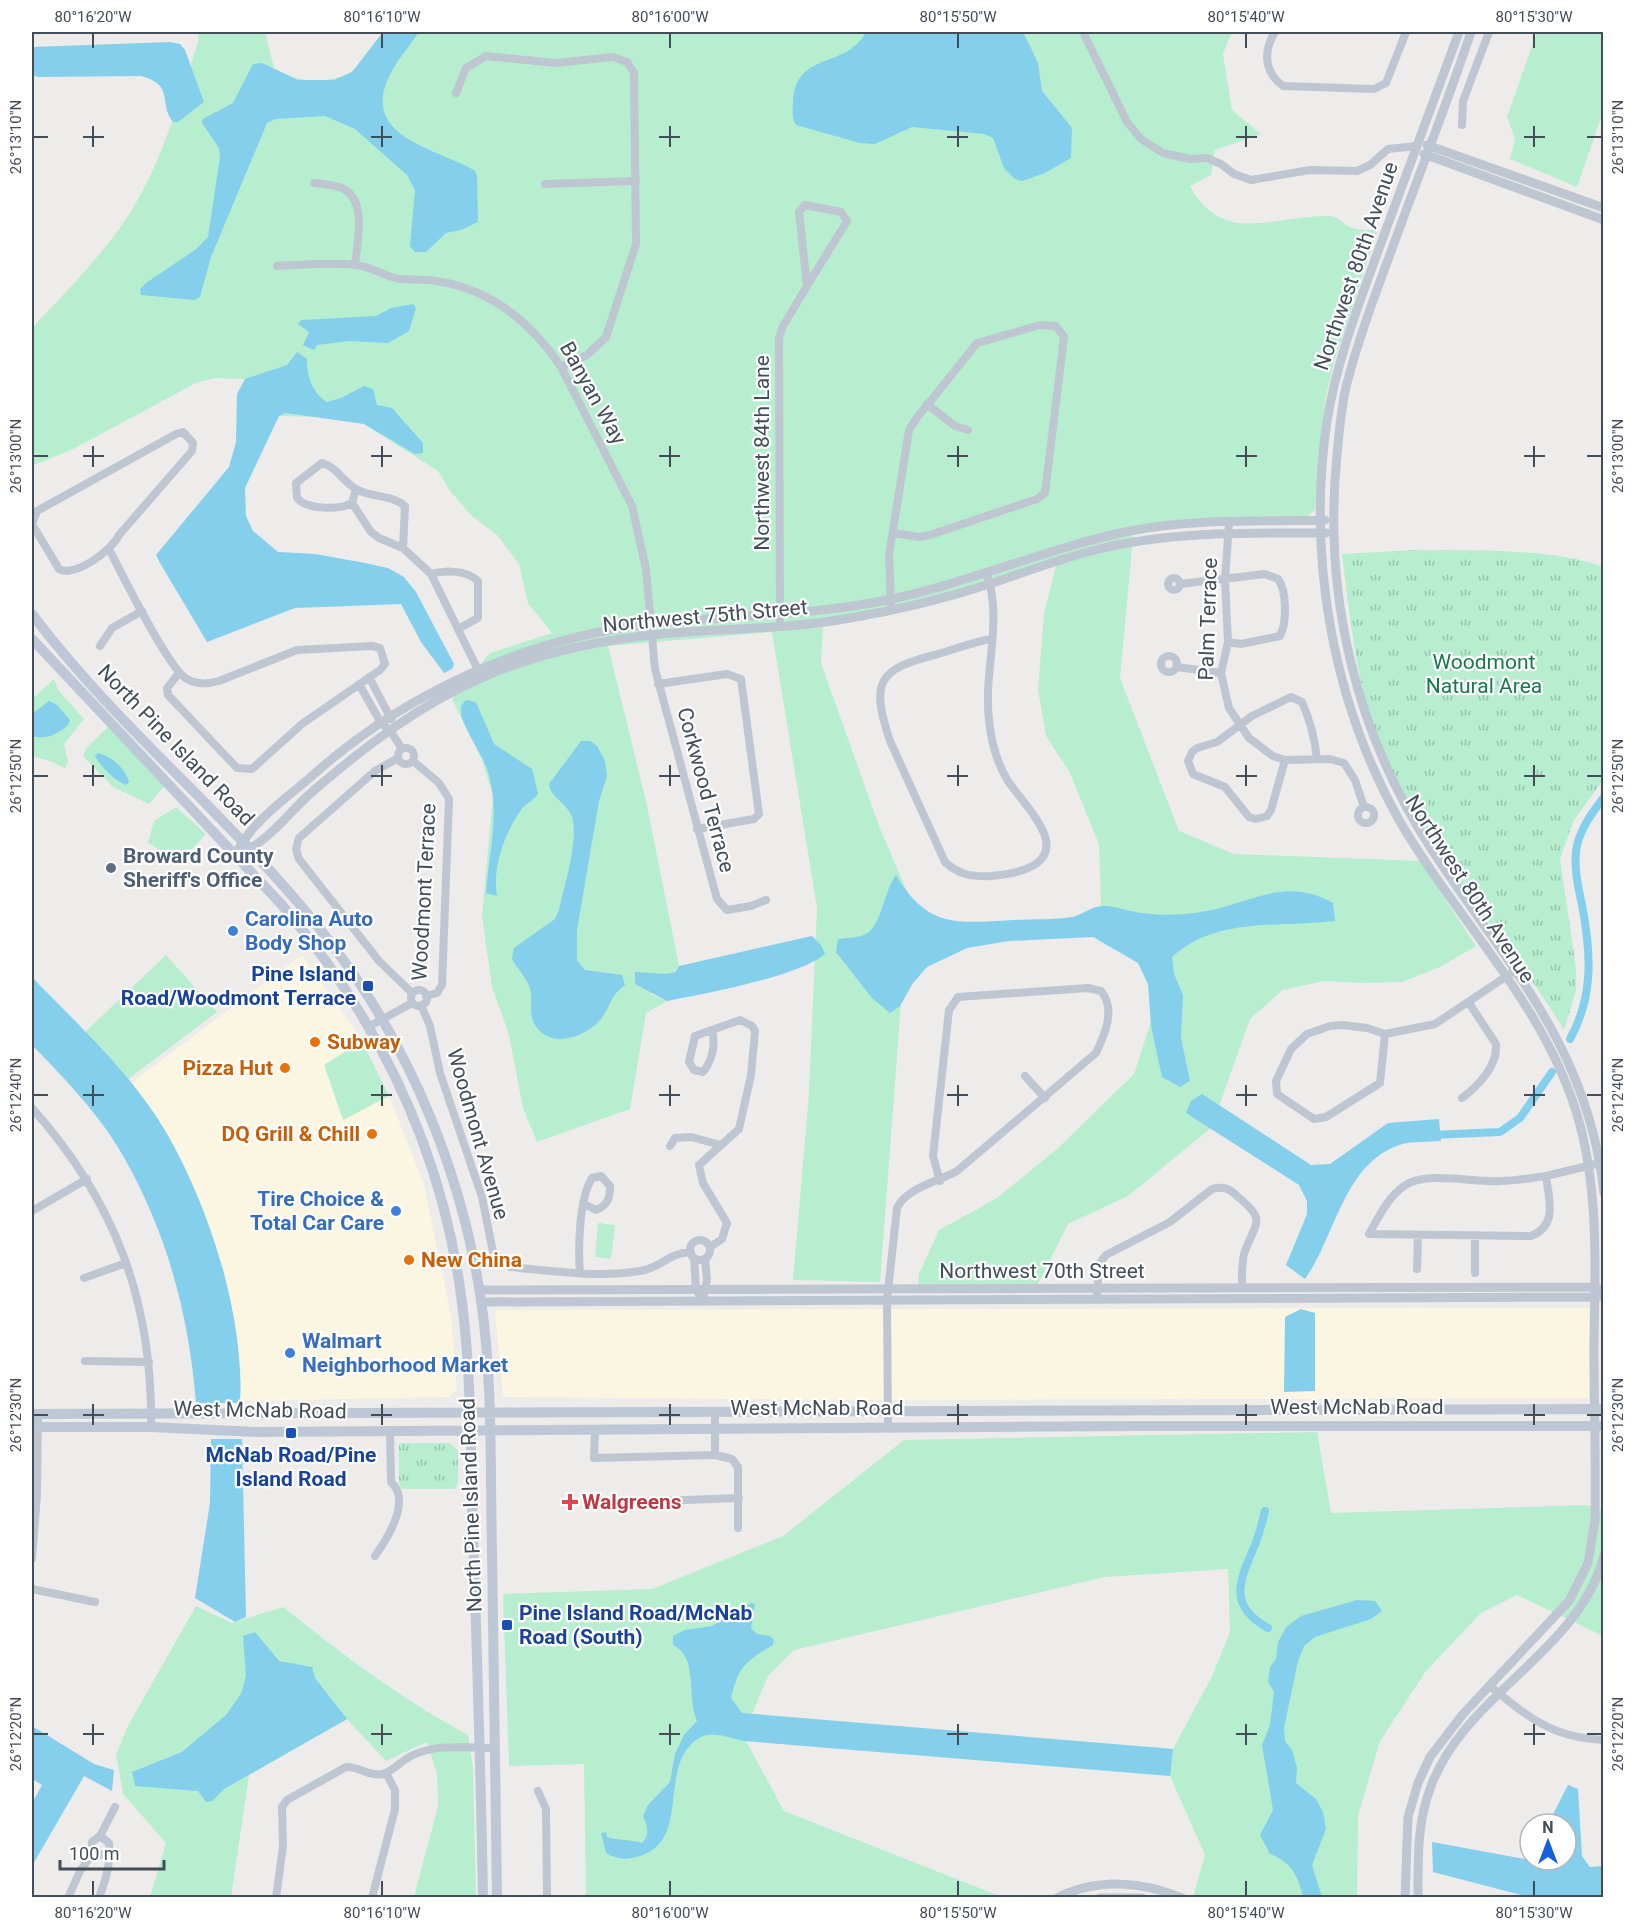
<svg xmlns="http://www.w3.org/2000/svg" width="1635" height="1929" font-family="Roboto,sans-serif">
	<defs>
		<pattern id="park-tufts" width="24" height="20" patternUnits="userSpaceOnUse" patternTransform="scale(1.5)"><rect width="24" height="20" fill="#b7eed0"/><path d="M3 7l-1-3M5 7V3M7 7l1-3M15 17l-1-3M17 17v-4M19 17l1-3" fill="none" stroke="#96c3ac"/></pattern>
	</defs>
	<rect width="100%" height="100%" fill="#eeebeb"/>
	<path fill="#fbf6e2" d="M302,955l60,86 27,55 35,89 27,131 6,73 -8,8 -209,4 1,-18 -17,-114 -35,-90 -23,-47 -36,-48z
		M1589,1308v90l-718,2 -368,-3 -8,-87z"/>
	<path fill="#b7eed0" fill-rule="evenodd" d="M199,32h66l9,36c22,15 54,17 77,4 13,-6 24,-29 32,-40h849l-9,22 9,56 29,24 -46,16 -4,25 -21,11c33,62 87,28 140,30 9,1 13,8 20,11 9,4 19,3 28,3l-44,132 -9,38 -10,110 -10,8 -171,9 -14,151 59,153 55,23 186,7 56,85 -36,21 -38,15 -43,1 -35,-2 -41,9 -33,29 -39,109 -83,68 -60,28 -30,60 -120,1 1,-11 20,-44 58,-32 60,-49 77,-75 38,-117 -71,-51 -2,-62 -29,-71 -24,-37 -8,-46 6,-77 12,-47 -161,48 -72,13 -2,36 58,163 30,70 -29,386 -87,-2 16,-187 8,-185 -45,-276 -164,14 38,155 33,165 -28,28 16,7 -21,12 -16,96 -93,33 -14,-34 -14,-73 -17,-48 -10,-71 11,-120 -11,-36 -30,-61 38,-46 62,-20 -24,-30 -9,-39 -22,-29 -25,-19 -22,-25 -12,-20 -74,-47 -39,-7 -46,-1 -34,-37 -31,-1 -18,5 -123,66 -41,17v-138c31,-33 74,-77 98,-115 33,-53 49,-112 68,-171z
		M1537,32h66v80l-26,75 -67,-28 5,-20 -8,-22z
		M54,679l5,12 25,28 -20,25 4,18 -3,6 -15,-7 -18,-5v-57z
		M109,726l56,59 -16,19 -36,-17 -30,-31 4,-9z
		M176,807l30,27 -26,28 -32,-19 6,-22z
		M166,955l51,57 -90,68 -42,-48z
		M362,1041l27,55 -46,24 -19,-55z
		M598,1223l17,2 -4,34 -16,-2z
		M1317,1432l14,81 255,-8 17,5v126l-86,-41 -36,18 -55,58 -46,70 -22,75 -1,81h-164l12,-42 -35,-79 -424,-35 38,70 218,86 -293,1 -15,-4 -1,4 -107,-1 -2,-133 -75,2 -6,-172 149,-5 131,-53 121,-96zM1228,1569l2,63 -18,44 -39,73 -421,-35 16,-38 26,-26 311,-73z
		M196,1606l36,17 51,-16c59,47 118,92 185,128l5,33 3,129h-62l24,-91 -1,-32 -10,-32 -41,19 -39,-42 -98,56 -18,123 -81,-1 16,-54 -43,-49 -7,-40 13,-30z"/>
	<path fill="url(#park-tufts)" d="M1412,550c55,1 140,-3 191,17v213l-29,40 -14,39 16,109v23l-12,39c-58,-96 -142,-179 -184,-285 -24,-62 -30,-127 -38,-191z
		M399,1443h51l8,8v32l-3,6h-53l-3,-5z"/>
	<path fill="#83cfec" d="M383,32h36c-10,15 -24,30 -31,47 -26,58 49,70 86,91l3,5 1,47 -17,8 -15,3 -20,19h-11l-5,-6 5,-56 -8,-15 -52,-46 -30,-13 -49,3 -9,4 -56,134 -11,40 -6,3 -53,-5 -1,-6 6,-6 49,-33 13,-13 12,-80 -1,-9 -17,-25 1,-4 30,-16 20,-39 9,-1 36,17h36l18,-8z
		M866,32h157l15,31 4,28 30,37 -1,30 -26,15 -23,8 -7,-2 -11,-11 -11,-30 -9,-4 -72,-7 -37,17 -15,-1 -64,-18c-5,-7 -3,-15 -3,-23 3,-52 53,-32 73,-70z
		M170,42l10,2 5,6 19,52 -26,20h-5c-15,-19 2,-37 -32,-46l-103,1 -6,-2v-28z
		M413,304l3,4 -7,23 -21,12 -39,-2 -32,4 -3,5 -11,-5 6,-13 -11,-8 3,-4 75,-4 15,-8z
		M297,352l10,7c-1,16 6,35 20,43l14,-4 23,-12 9,3 4,16 15,3 31,35v10l-8,1 -51,-30 -78,-11 -7,3 -34,72 1,28 7,15 25,21 37,2 45,8 28,6 16,9 12,15 38,72 -2,5 -8,4 -23,-31 -20,-38 -106,4 -88,34 -47,-79 -4,-8 73,-88 7,-25 1,-48 8,-15 42,-14z
		M466,700l10,2 18,42 38,25 6,24c-3,8 -12,9 -17,17 -16,23 -29,56 -24,86l-11,-3c3,-41 15,-83 1,-124 -7,-19 -20,-35 -26,-54v-9z
		M49,701l8,4 13,15 -2,5c-8,8 -26,17 -36,10v-21z
		M581,741h9l7,5 8,15 2,15 -8,25 -22,129v30l8,10 37,5 3,10c-17,13 -13,20 -24,34 -15,18 -53,32 -67,4 -6,-11 0,-25 -5,-37 -3,-9 -12,-18 -17,-27l2,-11 41,-29 4,-9c5,-24 20,-69 13,-93 -5,-15 -21,-18 -23,-33z
		M98,753c13,3 28,16 31,29l-3,3c-12,-5 -25,-18 -31,-29z
		M896,875c32,54 61,48 117,45 19,-1 40,0 59,-3 10,-2 20,-11 30,-11 13,-1 27,6 40,7 19,3 41,2 59,-1 49,-7 82,-37 132,-9l2,18c-56,7 -118,-5 -163,36l2,17 9,21 -2,43 9,43 -10,6 -18,-10 -11,-51 -3,-42 -10,-21 -45,-26 -84,4 -42,7 -40,19 -14,16 -13,23 -10,7 -18,-15 -36,-46 2,-13c8,-1 21,-1 28,-5 15,-7 18,-43 30,-59z
		M812,936l9,9 4,9c-25,22 -121,40 -158,47l-32,-17v-12l31,2 9,-2 4,-6z
		M32,977c46,48 100,97 134,155 43,74 79,185 74,271h-44c-7,-88 -29,-171 -74,-249 -22,-39 -59,-77 -90,-109z
		M1202,1094l109,71 19,-1 58,-41 51,-4 2,22c-13,1 -30,0 -42,4 -56,20 -63,91 -94,134l-19,-14 21,-51v-13l-8,-16 -113,-72 5,-12z
		M1301,1309l14,4v78l-31,1 1,-75z
		M211,1439h31l4,178 -11,5 -40,-24 15,-95z
		M1357,1600l18,1 7,10 -11,8 -56,18 -11,9 -6,15 -14,67 1,13 7,9 5,18 -1,15 20,16 7,13 3,17 -14,36 10,32h-19c-5,-22 -12,-35 -33,-43l-10,-19 13,-25 -11,-65 8,-20 4,-33 -6,-10 2,-15 6,-8 2,-17 8,-15 15,-11z
		M751,1603l4,1 -4,24 6,6 13,2 4,4 -1,5c-28,17 -34,21 -42,53l11,15 431,36 -3,27 -425,-35c-13,-2 -32,-11 -44,-4 -47,25 -6,107 -65,120 -11,3 -20,2 -30,-4l-5,-20 5,-1 1,5c11,4 23,2 35,6 9,-9 5,-17 1,-27l5,-11 22,-23 5,-28 9,-19 13,-14c-11,-25 2,-64 -24,-76v-9l12,-6 27,-4z
		M255,1632l24,29 33,6 3,11 32,41 -123,70 -12,12 -6,1 -8,-11 -63,-5 -3,-14 50,-20 44,-37 15,-21 5,-18 -3,-40z
		M32,1726l62,38 20,6 -2,21 -28,-15 -52,90v-63l10,-18 -10,-6z
		M1568,1785l10,4 4,67 8,11 13,-1v31h-74l-96,-25 -1,-30 98,18h36v-36h-18z"/>
	<g fill="none" stroke-linecap="round" stroke-linejoin="round">
		<path stroke="#83cfec" stroke-width="8" d="M1570,1039c24,-43 21,-87 12,-134 -4,-19 -9,-40 -5,-60 5,-19 15,-32 27,-48
			M1432,1135l68,-3 20,-14 32,-46
			M1265,1511c-3,12 -6,25 -11,36 -15,35 -26,59 14,81"/>
		<path stroke="#bec6d1" stroke-width="8" d="M1083,32l44,90 14,17 22,14 27,6 17,-1 14,6 13,10 17,6 59,-10 47,1 13,-6 18,-16 28,-3
			M1275,32c-12,19 -11,40 8,54l91,3 12,-6 20,-51
			M456,93l10,-25 20,-12 70,7 57,-6 14,5 7,11 2,171 -30,93 -19,18 -26,12
			M1462,125l1,-24 26,-69
			M314,183c9,1 20,2 28,5 26,12 15,55 13,77
			M545,184l91,-3
			M277,266c25,-1 53,-4 78,-1 16,1 28,11 44,14 12,1 25,0 37,2 55,8 95,41 125,86l71,139 14,63 9,100 62,230 10,11 24,-4 15,-6
			M927,404l28,22 13,4
			M183,432l10,11 -1,8 -73,84c-7,15 -44,43 -60,34l-27,-45 5,-13 139,-77z
			M356,489l-4,14c-12,7 -45,7 -55,-5l-1,-15 26,-20c15,4 21,19 34,26 15,9 35,5 49,17l-2,42
			M352,503l19,29 8,6 24,10 28,26 49,100
			M1229,523l-4,57 3,62 -7,31 8,35 20,30 24,18 12,4 45,-1 14,4 11,17 9,27
			M110,551c12,23 59,119 77,128 11,6 21,5 32,2l78,-31 75,-4 8,2 5,16 -5,6 -78,54 -50,45 -15,-1 -69,-73 -1,-7 12,-15
			M986,572c18,48 -3,98 3,148 2,21 8,43 19,61 11,16 26,31 34,48 19,37 -26,45 -51,47 -19,1 -32,-1 -46,-14l-55,-121c-20,-60 -12,-72 48,-87 18,-5 35,-12 53,-15
			M431,574c14,-4 36,-4 47,7v37l-20,11
			M1168 584a6 6 0 1 1 12 0a6 6 0 1 1-12 0Z
			M1180,584l85,-10 13,5c9,12 9,44 2,57l-39,8 -13,-2
			M891,605l-2,-50 20,-125 7,-11 61,-76 63,-18 16,1 8,11 -19,156 -8,6 -107,36 -11,2 -26,-4
			M780,627l-1,-289 4,-12 24,-40 -8,-74 6,-7 36,7 6,9 -40,65
			M100,646l12,-18 30,-17
			M1161 664a8 8 0 1 1 16 0a8 8 0 1 1-16 0Z
			M1177,667l44,6
			M369,677l22,42
			M359,684l22,39 9,7 12,19
			M658,684l69,-10 14,5 18,135 -5,5 -57,10
			M398 756a8 8 0 1 1 16 0a8 8 0 1 1-16 0Z
			M398,758l-23,13 -76,67 -3,11 3,10 80,102 33,32
			M1285,760l-14,50 -4,6 -11,3 -7,-2 -24,-30 -32,-13 -5,-13 4,-9 5,-4 20,-6 35,-26 39,-19 11,5c8,18 13,38 15,57
			M413,761l26,22 10,16 -7,186 -5,8 -11,3
			M1358 815a8 8 0 1 1 16 0a8 8 0 1 1-16 0Z
			M411 998a8 8 0 1 1 16 0a8 8 0 1 1-16 0Z
			M421,1005l9,21 10,47 42,124 11,55 17,15c42,4 88,11 130,4 21,-3 28,-18 51,-19
			M370,1026l42,-23
			M1385,1034l-5,49 -54,34 -12,2 -37,-25 -1,-13 15,-32 16,-15 23,-8 12,-1 25,3 18,6 50,-10 81,-54
			M1025,1076l20,22
			M1462,1098c16,-12 36,-32 34,-54l-27,-41
			M32,1108c83,93 121,194 119,319
			M670,1146l5,-8 16,-1 30,8
			M1546,1176c-15,2 -31,5 -46,5 -25,2 -75,-11 -96,5 -17,12 -25,31 -35,48l162,2c27,-10 18,-37 15,-60l58,-14
			M32,1211l55,-32
			M690 1250a10 10 0 1 1 20 0a10 10 0 1 1-20 0Z
			M710,1247l12,-8 5,-16 -24,-40 -4,-18 40,-36 12,-54 4,-44 -3,-5 -12,-6 -45,16 -6,26 5,8 9,2c9,-11 13,-27 9,-42
			M694,1258l2,31 6,12
			M1417,1269l1,-34
			M580,1273c-2,-25 -1,-74 12,-95l9,-2 9,10c0,12 -2,19 -14,24l-12,-6
			M1475,1273v-38
			M84,1278l42,-15
			M704,1294l3,-14 -2,-21
			M1097,1294l2,-30 7,-9 64,-33 42,-33c11,-3 17,-1 25,7 29,24 20,24 8,55 -4,11 -3,25 -3,37
			M85,1361l64,1
			M715,1411v44
			M888,1428l-1,-128 10,-92c9,-20 42,-27 60,-37l139,-118c9,-19 20,-44 5,-62l-13,-3 -130,9 -9,13 -16,146 7,25
			M595,1431l-1,27 121,-3 17,4 6,8v61
			M632,1502l107,-4
			M375,1556c12,-17 37,-55 16,-74l-1,-51
			M32,1559l5,-64 1,-81
			M32,1589l63,13
			M1490,1686c38,31 62,52 114,54
			M538,1791l8,18 1,89
			M100,1836l15,-29
			M91,1853l19,3
			M68,1898l12,-27 11,-15 1,-14 8,-6
			M99,1898c7,-19 12,-35 10,-55l-9,-7
			M276,1898l7,-52 -1,-39 5,-7 59,-33c13,-1 23,10 37,7 10,-3 18,-13 28,-18 26,-13 55,-8 84,-8
			M372,1898l23,-89v-19l-9,-17"/>
		<path stroke="#bec6d1" stroke-width="9" d="M1471,32c-23,69 -50,137 -75,206 -18,49 -37,98 -50,149 -5,22 -7,45 -9,68 -14,139 18,277 95,395 76,116 156,196 172,343
			M1427,145l177,63
			M1424,154l180,66
			M236,855c13,-32 51,-57 77,-80 92,-82 215,-138 339,-151 78,-9 157,-8 235,-24 82,-17 160,-52 243,-69 64,-13 130,-9 195,-11
			M236,855c30,-10 52,-42 76,-63 51,-44 107,-87 169,-114 53,-23 114,-37 171,-43 66,-7 133,-5 198,-17 48,-8 97,-20 143,-35 35,-12 69,-25 106,-34 74,-18 152,-16 227,-16
			M479,1290l1116,-3 9,5
			M481,1302l1117,-5
			M1057,1898c39,-20 85,-17 125,0
			M1100,1898h42
			M1405,1898l3,-81 10,-34 12,-26 33,-43 106,-113 19,-38 7,-43c1,-58 -1,-116 -1,-174 1,-74 5,-149 -14,-221 -31,-117 -122,-203 -181,-305 -67,-120 -92,-263 -72,-399 9,-57 30,-112 50,-167 27,-74 54,-148 82,-222
			M1418,1898c0,-38 -1,-74 12,-109 33,-95 148,-135 174,-233"/>
		<path stroke="#bdc7d5" stroke-width="10" d="M32,614c91,121 214,215 304,336 76,101 126,225 145,350 12,82 9,168 11,252 2,115 3,230 5,346
			M32,639l250,266c94,111 157,238 178,383 12,80 10,163 13,244 4,122 8,244 10,366
			M32,1414l1572,-5
			M32,1427h119l107,5 879,-6h467"/>
	</g>
	<path fill="none" stroke="#434d58" stroke-width="2" d="M93,33v15M382,33v15M670,33v15M958,33v15M1246,33v15M1534,33v15M93,126v21M382,126v21M670,126v21M958,126v21M1246,126v21M1534,126v21M33,137h15M83,137h21M371,137h21M659,137h21M947,137h21M1236,137h21M1524,137h21M1587,137h15M93,446v21M382,446v21M670,446v21M958,446v21M1246,446v21M1534,446v21M33,456h15M83,456h21M371,456h21M659,456h21M947,456h21M1236,456h21M1524,456h21M1587,456h15M93,765v21M382,765v21M670,765v21M958,765v21M1246,765v21M1534,765v21M33,776h15M83,776h21M371,776h21M659,776h21M947,776h21M1236,776h21M1524,776h21M1587,776h15M93,1085v21M382,1085v21M670,1085v21M958,1085v21M1246,1085v21M1534,1085v21M33,1095h15M83,1095h21M371,1095h21M659,1095h21M947,1095h21M1236,1095h21M1524,1095h21M1587,1095h15M93,1404v21M382,1404v21M670,1404v21M958,1404v21M1246,1404v21M1534,1404v21M33,1415h15M83,1415h21M371,1415h21M659,1415h21M947,1415h21M1236,1415h21M1524,1415h21M1587,1415h15M93,1724v21M382,1724v21M670,1724v21M958,1724v21M1246,1724v21M1534,1724v21M33,1734h15M83,1734h21M371,1734h21M659,1734h21M947,1734h21M1236,1734h21M1524,1734h21M1587,1734h15M93,1881v15M382,1881v15M670,1881v15M958,1881v15M1246,1881v15M1534,1881v15"/>
	<circle fill="#5c6f8a" stroke="#fff" stroke-width="2" cx="111" cy="868" r="6"/>
	<g fill="#3f7fe0" stroke="#fff" stroke-width="2">
		<circle cx="233" cy="931" r="6"/>
		<circle cx="396" cy="1211" r="6"/>
		<circle cx="290" cy="1353" r="6"/>
	</g>
	<g fill="#1a4fb4" stroke="#fff" stroke-width="2">
		<rect x="362" y="980" width="12" height="12" rx="3"/>
		<rect x="285" y="1427" width="12" height="12" rx="3"/>
		<rect x="501" y="1619" width="12" height="12" rx="3"/>
	</g>
	<g fill="#e8710a" stroke="#fff" stroke-width="2">
		<circle cx="315" cy="1042" r="6"/>
		<circle cx="285" cy="1068" r="6"/>
		<circle cx="372" cy="1134" r="6"/>
		<circle cx="409" cy="1260" r="6"/>
	</g>
	<path fill="#e0444e" stroke="#fff" stroke-width="2" d="M567 1493h6v6h6v6h-6v6h-6v-6h-6v-6h6z"/>
	<g text-anchor="middle" dominant-baseline="central" stroke-width="4.5" stroke-linejoin="round" paint-order="stroke">
		<g font-size="21" fill="#434d58" stroke="#fff">
			<text transform="translate(1356 266) rotate(-71)">Northwest 80th Avenue</text>
			<text transform="translate(593 393) rotate(61)">Banyan Way</text>
			<text transform="translate(762 453) rotate(-90)">Northwest 84th Lane</text>
			<text transform="translate(705 616) rotate(-5)">Northwest 75th Street</text>
			<text transform="translate(1208 619) rotate(-88)">Palm Terrace</text>
			<text transform="translate(176 745) rotate(46)">North Pine Island Road</text>
			<text transform="translate(706 790) rotate(75)">Corkwood Terrace</text>
			<text transform="translate(1470 889) rotate(57)">Northwest 80th Avenue</text>
			<text transform="translate(424 892) rotate(-87)">Woodmont Terrace</text>
			<text transform="translate(478 1134) rotate(74)">Woodmont Avenue</text>
			<text x="1042" y="1271">Northwest 70th Street</text>
			<text x="1357" y="1407">West McNab Road</text>
			<text x="817" y="1408">West McNab Road</text>
			<text transform="translate(260 1410) rotate(1)">West McNab Road</text>
			<text transform="translate(471 1505) rotate(-92)">North Pine Island Road</text>
		</g>
		<g font-size="21" fill="#15794e" stroke="#fff">
			<text x="1484" y="662">Woodmont<tspan x="1484" dy="24">Natural Area</tspan></text>
		</g>
		<g font-size="21" font-weight="bold" fill="#4e5e75" stroke="#fff" text-anchor="start">
			<text x="123" y="856">Broward County<tspan x="123" dy="24">Sheriff's Office</tspan></text>
		</g>
		<g font-size="21" font-weight="bold" fill="#366cbe" stroke="#fff" text-anchor="start">
			<text x="245" y="919">Carolina Auto<tspan x="245" dy="24">Body Shop</tspan></text>
			<text x="384" y="1199" text-anchor="end">Tire Choice &amp;<tspan x="384" dy="24">Total Car Care</tspan></text>
			<text x="302" y="1341">Walmart<tspan x="302" dy="24">Neighborhood Market</tspan></text>
		</g>
		<g font-size="21" font-weight="bold" fill="#164399" stroke="#fff" text-anchor="end">
			<text x="356" y="974">Pine Island<tspan x="356" dy="24">Road/Woodmont Terrace</tspan></text>
			<text x="291" y="1455" text-anchor="middle">McNab Road/Pine<tspan x="291" dy="24">Island Road</tspan></text>
			<text x="519" y="1613" text-anchor="start">Pine Island Road/McNab<tspan x="519" dy="24">Road (South)</tspan></text>
		</g>
		<g font-size="21" font-weight="bold" fill="#c56008" stroke="#fff" text-anchor="start">
			<text x="327" y="1042">Subway</text>
			<text x="273" y="1068" text-anchor="end">Pizza Hut</text>
			<text x="360" y="1134" text-anchor="end">DQ Grill &amp; Chill</text>
			<text x="421" y="1260">New China</text>
		</g>
		<g font-size="21" font-weight="bold" fill="#be3a42" stroke="#fff" text-anchor="start">
			<text x="582" y="1502">Walgreens</text>
		</g>
	</g>
	<rect width="1635" height="1929" fill="none" stroke="#ffffff" stroke-width="66"/>
	<g transform="translate(1548 1842)"><circle r="28" fill="#ffffff" stroke="#b4b8bc" stroke-width="1.5"/>
	<path d="M0-4.5L10 22L0 15L-10 22Z" fill="#1660dd"/>
	<text y="-9" font-size="16" font-weight="bold" text-anchor="middle" fill="#434d58">N</text>
	</g>
	<path d="M60 1860v9h104v-9" fill="none" stroke="#434d58" stroke-width="3"/>
	<text x="69" y="1860" font-size="18" fill="#434d58" stroke="#ffffff" stroke-width="4.5" paint-order="stroke">100 m</text>
	<rect x="33" y="33" width="1569" height="1863" fill="none" stroke="#434d58" stroke-width="2"/>
	<g font-size="15" text-anchor="middle" fill="#434d58">
		<text x="93" y="22">80°16'20"W</text>
		<text x="382" y="22">80°16'10"W</text>
		<text x="670" y="22">80°16'00"W</text>
		<text x="958" y="22">80°15'50"W</text>
		<text x="1246" y="22">80°15'40"W</text>
		<text x="1534" y="22">80°15'30"W</text>
		<text transform="translate(16 137) rotate(-90)" y="5">26°13'10"N</text>
		<text transform="translate(1618 137) rotate(-90)" y="5">26°13'10"N</text>
		<text transform="translate(16 456) rotate(-90)" y="5">26°13'00"N</text>
		<text transform="translate(1618 456) rotate(-90)" y="5">26°13'00"N</text>
		<text transform="translate(16 776) rotate(-90)" y="5">26°12'50"N</text>
		<text transform="translate(1618 776) rotate(-90)" y="5">26°12'50"N</text>
		<text transform="translate(16 1095) rotate(-90)" y="5">26°12'40"N</text>
		<text transform="translate(1618 1095) rotate(-90)" y="5">26°12'40"N</text>
		<text transform="translate(16 1415) rotate(-90)" y="5">26°12'30"N</text>
		<text transform="translate(1618 1415) rotate(-90)" y="5">26°12'30"N</text>
		<text transform="translate(16 1734) rotate(-90)" y="5">26°12'20"N</text>
		<text transform="translate(1618 1734) rotate(-90)" y="5">26°12'20"N</text>
		<text x="93" y="1918">80°16'20"W</text>
		<text x="382" y="1918">80°16'10"W</text>
		<text x="670" y="1918">80°16'00"W</text>
		<text x="958" y="1918">80°15'50"W</text>
		<text x="1246" y="1918">80°15'40"W</text>
		<text x="1534" y="1918">80°15'30"W</text>
	</g>
</svg>
